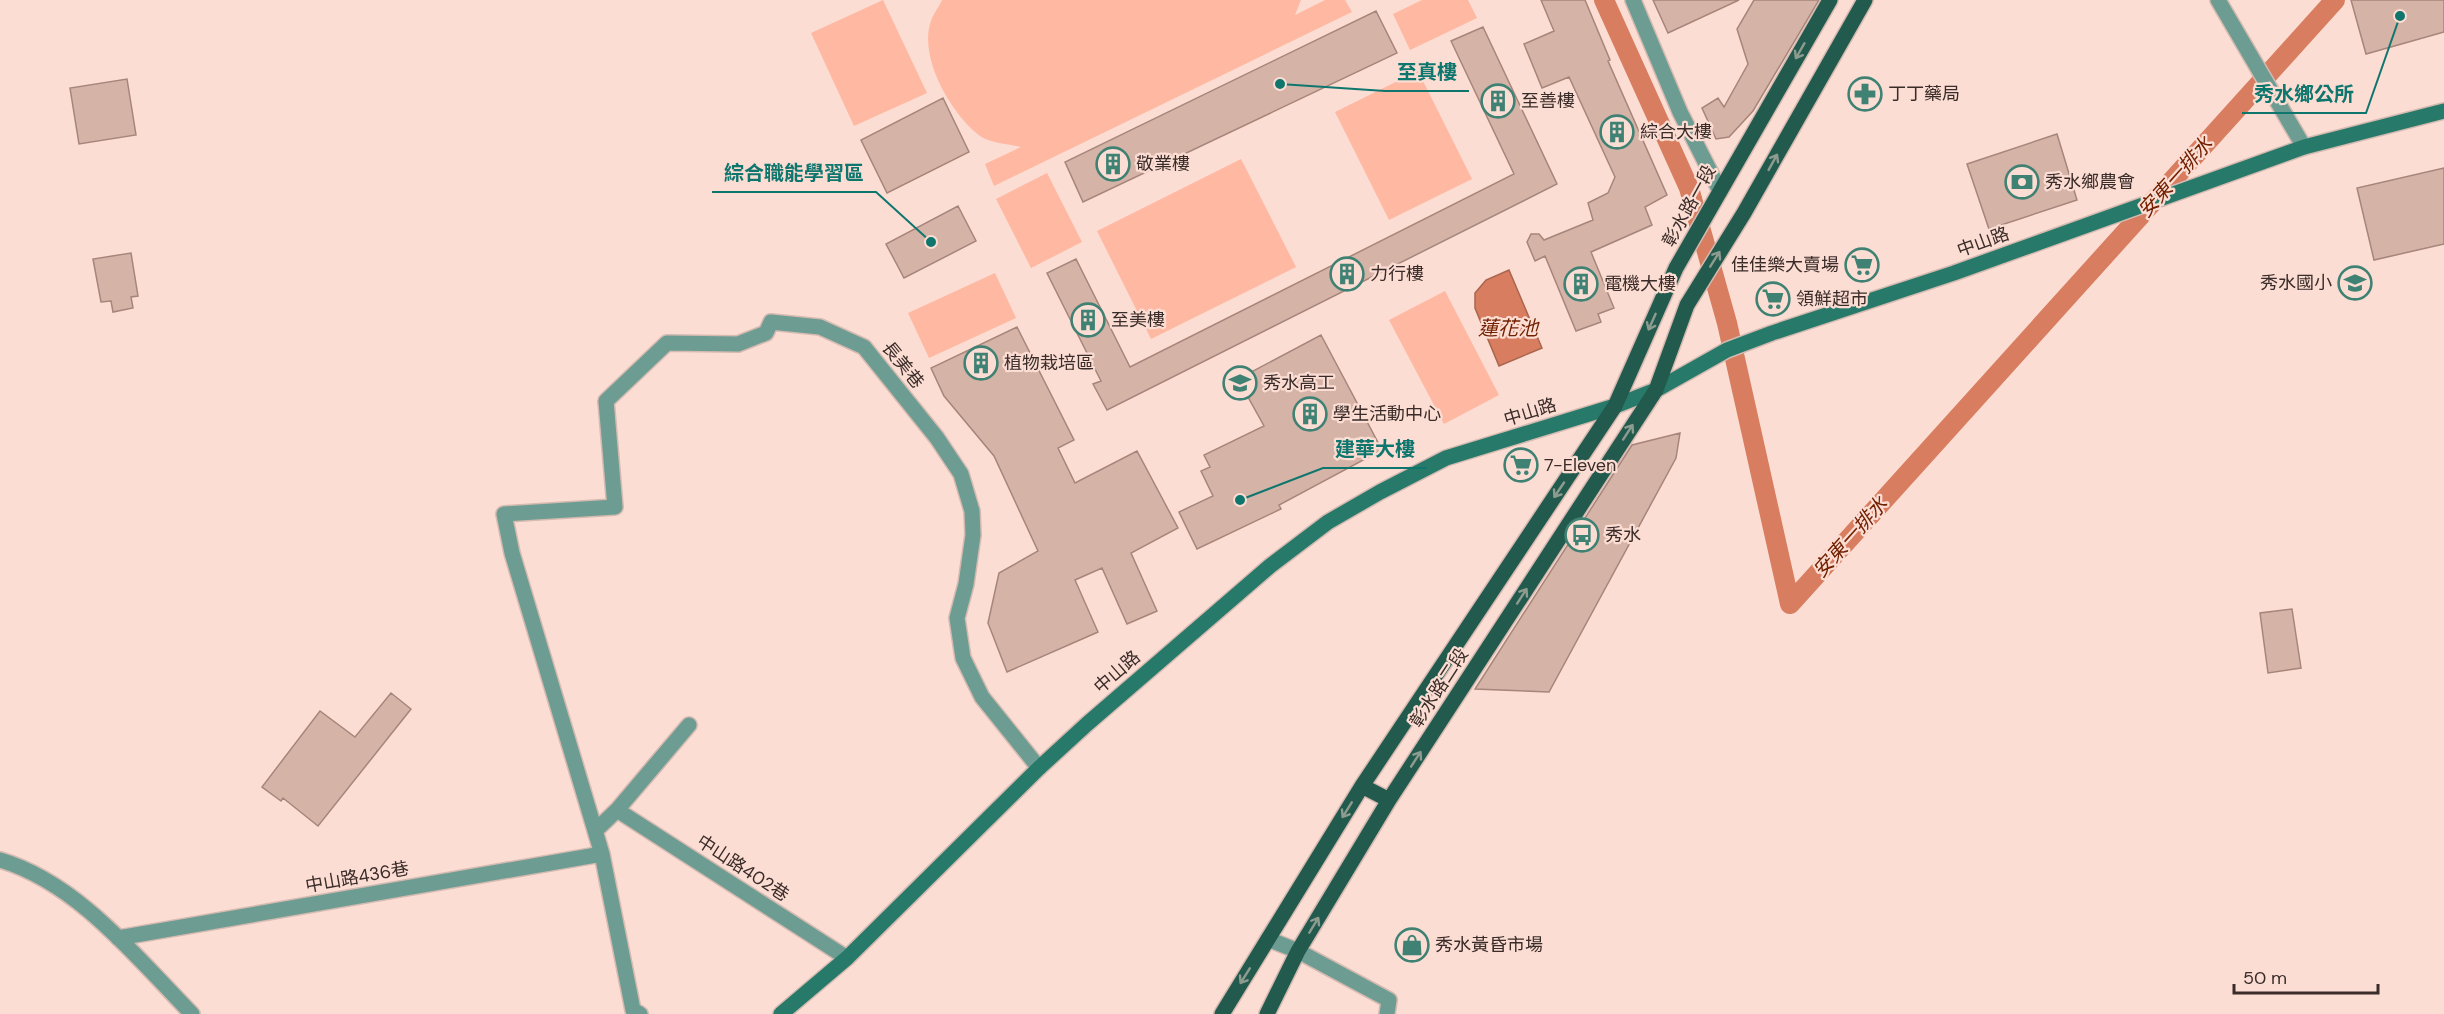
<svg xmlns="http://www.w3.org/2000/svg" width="2444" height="1014" font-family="'DM Sans','Noto Sans TC',sans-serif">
	<rect width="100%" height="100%" fill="#fbddd3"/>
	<path fill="#ffb8a1" d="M883,0l44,93 -73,33 -43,-93z
		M942,0h359l-6,15 30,-15h20l7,12 -358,174 -9,-22 36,-17c-12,-3 -31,-4 -41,-11 -29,-22 -62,-79 -49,-115 2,-7 8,-14 11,-21z
		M1422,0h46l9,18 -67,32 -17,-36z
		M1418,71l54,108 -83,41 -54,-108z
		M1241,159l55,108 -145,72 -54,-108z
		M1047,173l35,69 -51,26 -35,-69z
		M995,273l21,45 -87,40 -21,-45z
		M1445,291l54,104 -55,29 -55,-104z"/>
	<path fill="#d87d5f" stroke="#a9654e" stroke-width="1.5" d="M1509,270l33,78 -43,18 -24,-58v-15l11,-13z"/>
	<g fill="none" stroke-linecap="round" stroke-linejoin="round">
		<path stroke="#d87d5f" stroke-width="20" d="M1604,0l85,188 38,135 63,281 545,-604"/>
	</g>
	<path fill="#d6b3a7" stroke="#a7857a" stroke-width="1.5" d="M1541,0h44l25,60 -2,1 59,134 -22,12 7,18 -61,27 23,56 -16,6 3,8 -25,9 -31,-75 -10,5 -8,-19 4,-8h8l5,6 49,-20 -5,-17 20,-10 7,-16 -46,-100 -27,11 -18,-44 30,-13z
		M1653,0h86l-71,33z
		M1754,0h65l-66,111 -24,26 -13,2 -14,-31 16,-10 6,9 24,-43 -11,-35z
		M2351,0h93v32l-78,22z
		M1376,11l21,42 -314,149 -18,-40z
		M1483,27l74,157 -450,226 -14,-26 8,-3 -54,-108 29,-14 54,108 384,-193 -63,-133z
		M127,79l9,56 -57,9 -9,-56z
		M943,98l26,54 -82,41 -26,-53z
		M2057,134l20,66 -88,29 -22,-65z
		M2444,168v76l-70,16 -17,-72z
		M958,206l18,35 -72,37 -18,-34z
		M131,253l7,43 -7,1 2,11 -20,4 -2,-11 -10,1 -8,-43z
		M1017,327l57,113 -16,8 17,35 62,-32 41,77 -47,25 26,58 -30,13 -25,-56 -27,12 23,52 -91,40 -19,-49 11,-50 39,-22 -44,-95 -50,-60 -13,-28z
		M1321,335l61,115 -103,55 2,4 -84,40 -18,-37 34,-16 -12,-25 9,-4 -6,-12 60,-29 -26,-47z
		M1680,433l-4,25 -127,234 -74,-3 157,-244z
		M2292,609l9,59 -33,5 -8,-60z
		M391,693l20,16 -93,117 -35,-28 -2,3 -19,-14 58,-76 35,26z"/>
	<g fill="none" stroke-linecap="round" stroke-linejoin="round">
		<defs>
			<path id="street" d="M1633,0l47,112 40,79
				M2218,0l86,147
				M617,810l230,148
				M595,831l22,-21 72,-85
				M0,860c78,23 137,98 192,154
				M118,938l484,-84
				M1268,939l30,12 91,49 -2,14
				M640,1014l-7,-4 -31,-156 -90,-301 -8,-39 111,-7 -9,-106 61,-58 71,1 28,-11 5,-11 49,5 44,20 73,91 24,36 11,37 1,24 -7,49 -9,34 6,40 19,39 57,71"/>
			<path id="secondary" d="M781,1014l66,-56 192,-190 48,-44 183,-158 58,-44 52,-30 66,-34 169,-52 41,-16 71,-40 45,-17 182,-60 350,-126 140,-36"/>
			<path id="primary" d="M1362,786l27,14
				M1222,1014l140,-228 253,-380 61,-138 154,-268
				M1267,1014l31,-63 91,-151 267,-410 31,-85 57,-92 121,-213"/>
		</defs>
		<use href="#street" stroke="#d4bab1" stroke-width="18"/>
		<use href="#secondary" stroke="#d4bab1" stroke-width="18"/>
		<use href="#primary" stroke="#d4bab1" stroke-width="18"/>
		<use href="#street" stroke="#6d9d92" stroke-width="15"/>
		<use href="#secondary" stroke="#277a6a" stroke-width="15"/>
		<use href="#primary" stroke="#225a4e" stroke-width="15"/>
	</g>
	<defs><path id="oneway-shaft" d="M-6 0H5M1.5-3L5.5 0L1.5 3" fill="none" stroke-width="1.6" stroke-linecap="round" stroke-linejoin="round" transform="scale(1.5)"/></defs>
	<g stroke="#8e9c90">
		<use href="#oneway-shaft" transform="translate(1800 51) rotate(120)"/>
		<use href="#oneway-shaft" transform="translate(1773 162) rotate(-61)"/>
		<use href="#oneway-shaft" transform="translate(1715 259) rotate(-58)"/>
		<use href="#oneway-shaft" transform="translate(1652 322) rotate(114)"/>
		<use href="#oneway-shaft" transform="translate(1628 432) rotate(-57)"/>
		<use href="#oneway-shaft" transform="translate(1559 490) rotate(124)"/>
		<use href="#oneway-shaft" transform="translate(1522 596) rotate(-57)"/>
		<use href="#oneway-shaft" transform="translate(1416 759) rotate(-57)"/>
		<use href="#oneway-shaft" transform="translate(1347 810) rotate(122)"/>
		<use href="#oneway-shaft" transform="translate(1314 925) rotate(-59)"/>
		<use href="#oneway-shaft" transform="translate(1245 976) rotate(122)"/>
	</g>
	<defs>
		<symbol id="pharmacy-ring" viewBox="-11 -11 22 22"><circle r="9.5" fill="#fbddd3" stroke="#3f8274" stroke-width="1.5"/><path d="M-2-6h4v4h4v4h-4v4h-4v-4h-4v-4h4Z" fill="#3f8274"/></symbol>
		<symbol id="building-ring" viewBox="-11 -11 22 22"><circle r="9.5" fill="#fbddd3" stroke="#3f8274" stroke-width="1.5"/><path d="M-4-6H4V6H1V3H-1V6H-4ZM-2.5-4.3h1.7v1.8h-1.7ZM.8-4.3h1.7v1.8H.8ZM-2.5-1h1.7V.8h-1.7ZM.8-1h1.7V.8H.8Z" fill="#3f8274"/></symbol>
		<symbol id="bank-ring" viewBox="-11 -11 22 22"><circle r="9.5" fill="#fbddd3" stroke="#3f8274" stroke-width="1.5"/><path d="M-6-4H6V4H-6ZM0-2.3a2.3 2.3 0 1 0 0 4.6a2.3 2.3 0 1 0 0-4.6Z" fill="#3f8274"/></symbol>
		<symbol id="supermarket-ring" viewBox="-11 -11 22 22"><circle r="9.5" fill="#fbddd3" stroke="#3f8274" stroke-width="1.5"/><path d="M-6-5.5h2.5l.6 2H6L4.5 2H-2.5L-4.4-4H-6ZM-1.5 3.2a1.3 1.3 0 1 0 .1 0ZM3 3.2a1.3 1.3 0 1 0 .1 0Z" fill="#3f8274"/></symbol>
		<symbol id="school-ring" viewBox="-11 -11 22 22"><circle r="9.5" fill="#fbddd3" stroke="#3f8274" stroke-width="1.5"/><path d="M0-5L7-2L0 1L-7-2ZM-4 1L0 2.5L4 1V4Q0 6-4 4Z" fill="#3f8274"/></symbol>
		<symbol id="bus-ring" viewBox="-11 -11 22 22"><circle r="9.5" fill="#fbddd3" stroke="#3f8274" stroke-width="1.5"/><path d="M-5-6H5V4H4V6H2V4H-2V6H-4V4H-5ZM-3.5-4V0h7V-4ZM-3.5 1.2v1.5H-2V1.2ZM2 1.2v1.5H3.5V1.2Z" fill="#3f8274"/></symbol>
		<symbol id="shop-ring" viewBox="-11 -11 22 22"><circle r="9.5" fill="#fbddd3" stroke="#3f8274" stroke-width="1.5"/><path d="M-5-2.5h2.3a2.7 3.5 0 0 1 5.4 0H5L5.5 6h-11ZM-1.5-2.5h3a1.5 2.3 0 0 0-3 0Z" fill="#3f8274"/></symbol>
	</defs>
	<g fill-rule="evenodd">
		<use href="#pharmacy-ring" x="1846" y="75" width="38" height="38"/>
		<use href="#building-ring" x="1479" y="82" width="38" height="38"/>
		<use href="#building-ring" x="1598" y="113" width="38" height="38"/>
		<use href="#building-ring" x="1094" y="145" width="38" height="38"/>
		<use href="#bank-ring" x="2003" y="163" width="38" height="38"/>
		<use href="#supermarket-ring" x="1843" y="246" width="38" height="38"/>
		<use href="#building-ring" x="1328" y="255" width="38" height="38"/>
		<use href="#school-ring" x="2336" y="264" width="38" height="38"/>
		<use href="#building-ring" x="1562" y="265" width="38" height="38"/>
		<use href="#supermarket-ring" x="1754" y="280" width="38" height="38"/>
		<use href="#building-ring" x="1069" y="301" width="38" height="38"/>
		<use href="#building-ring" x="962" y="344" width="38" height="38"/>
		<use href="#school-ring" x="1221" y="364" width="38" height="38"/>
		<use href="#building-ring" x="1291" y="395" width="38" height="38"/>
		<use href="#supermarket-ring" x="1502" y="446" width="38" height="38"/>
		<use href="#bus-ring" x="1563" y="516" width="38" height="38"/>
		<use href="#shop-ring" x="1393" y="926" width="38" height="38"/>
	</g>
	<g text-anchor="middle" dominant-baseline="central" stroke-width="4.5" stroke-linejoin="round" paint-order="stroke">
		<g font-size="18" fill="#3a2c28" stroke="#fbddd3" text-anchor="start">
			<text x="1888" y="94">丁丁藥局</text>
			<text x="1521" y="101">至善樓</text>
			<text x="1640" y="132">綜合大樓</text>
			<text x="1136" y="164">敬業樓</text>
			<text x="2045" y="182">秀水鄉農會</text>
			<text x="1839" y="265" text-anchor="end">佳佳樂大賣場</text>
			<text x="1370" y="274">力行樓</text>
			<text x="2332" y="283" text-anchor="end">秀水國小</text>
			<text x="1604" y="284">電機大樓</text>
			<text x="1796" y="299">領鮮超市</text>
			<text x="1111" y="320">至美樓</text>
			<text x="1004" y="363">植物栽培區</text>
			<text x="1263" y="383">秀水高工</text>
			<text x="1333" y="414">學生活動中心</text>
			<text x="1544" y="465">7-Eleven</text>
			<text x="1605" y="535">秀水</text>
			<text x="1435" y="945">秀水黃昏市場</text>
		</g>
		<g font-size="18" fill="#3a2c28" stroke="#fbddd3">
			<text transform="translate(1689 206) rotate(-61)">彰水路一段</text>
			<text transform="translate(1983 242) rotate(-20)">中山路</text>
			<text transform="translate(903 365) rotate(51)">長美巷</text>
			<text transform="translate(1530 412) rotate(-17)">中山路</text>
			<text transform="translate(1117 672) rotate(-41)">中山路</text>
			<text transform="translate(1439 688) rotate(-57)">彰水路二段</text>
			<text transform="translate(743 868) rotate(33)">中山路402巷</text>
			<text transform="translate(357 877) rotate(-10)">中山路436巷</text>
		</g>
		<g font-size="20" font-style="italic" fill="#722100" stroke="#fbddd3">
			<text transform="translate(2175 177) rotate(-48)">安東一排水</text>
			<text x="1508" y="328">蓮花池</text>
			<text transform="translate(1850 537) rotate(-48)">安東一排水</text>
		</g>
	</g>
	<path fill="none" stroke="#0f766e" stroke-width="2" d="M1280 84L1385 91H1469M2400 16L2366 113H2242M931 242L876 192H712M1240 500L1323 468H1427"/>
	<g fill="#0f766e" stroke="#fbddd3" stroke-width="2">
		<circle cx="1280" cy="84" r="6"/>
		<circle cx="2400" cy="16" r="6"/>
		<circle cx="931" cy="242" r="6"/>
		<circle cx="1240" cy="500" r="6"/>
	</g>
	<g font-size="20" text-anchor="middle" font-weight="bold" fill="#0f766e" stroke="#fbddd3" stroke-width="4.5" stroke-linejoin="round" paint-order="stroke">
		<text x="1427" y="79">至真樓</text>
		<text x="2304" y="101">秀水鄉公所</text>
		<text x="794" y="180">綜合職能學習區</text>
		<text x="1375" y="456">建華大樓</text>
	</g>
	<path d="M2234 984v9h144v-9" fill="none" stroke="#3a2c28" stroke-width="3"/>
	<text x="2243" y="984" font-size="18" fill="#3a2c28" stroke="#fbddd3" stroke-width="4.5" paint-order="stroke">50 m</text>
</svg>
